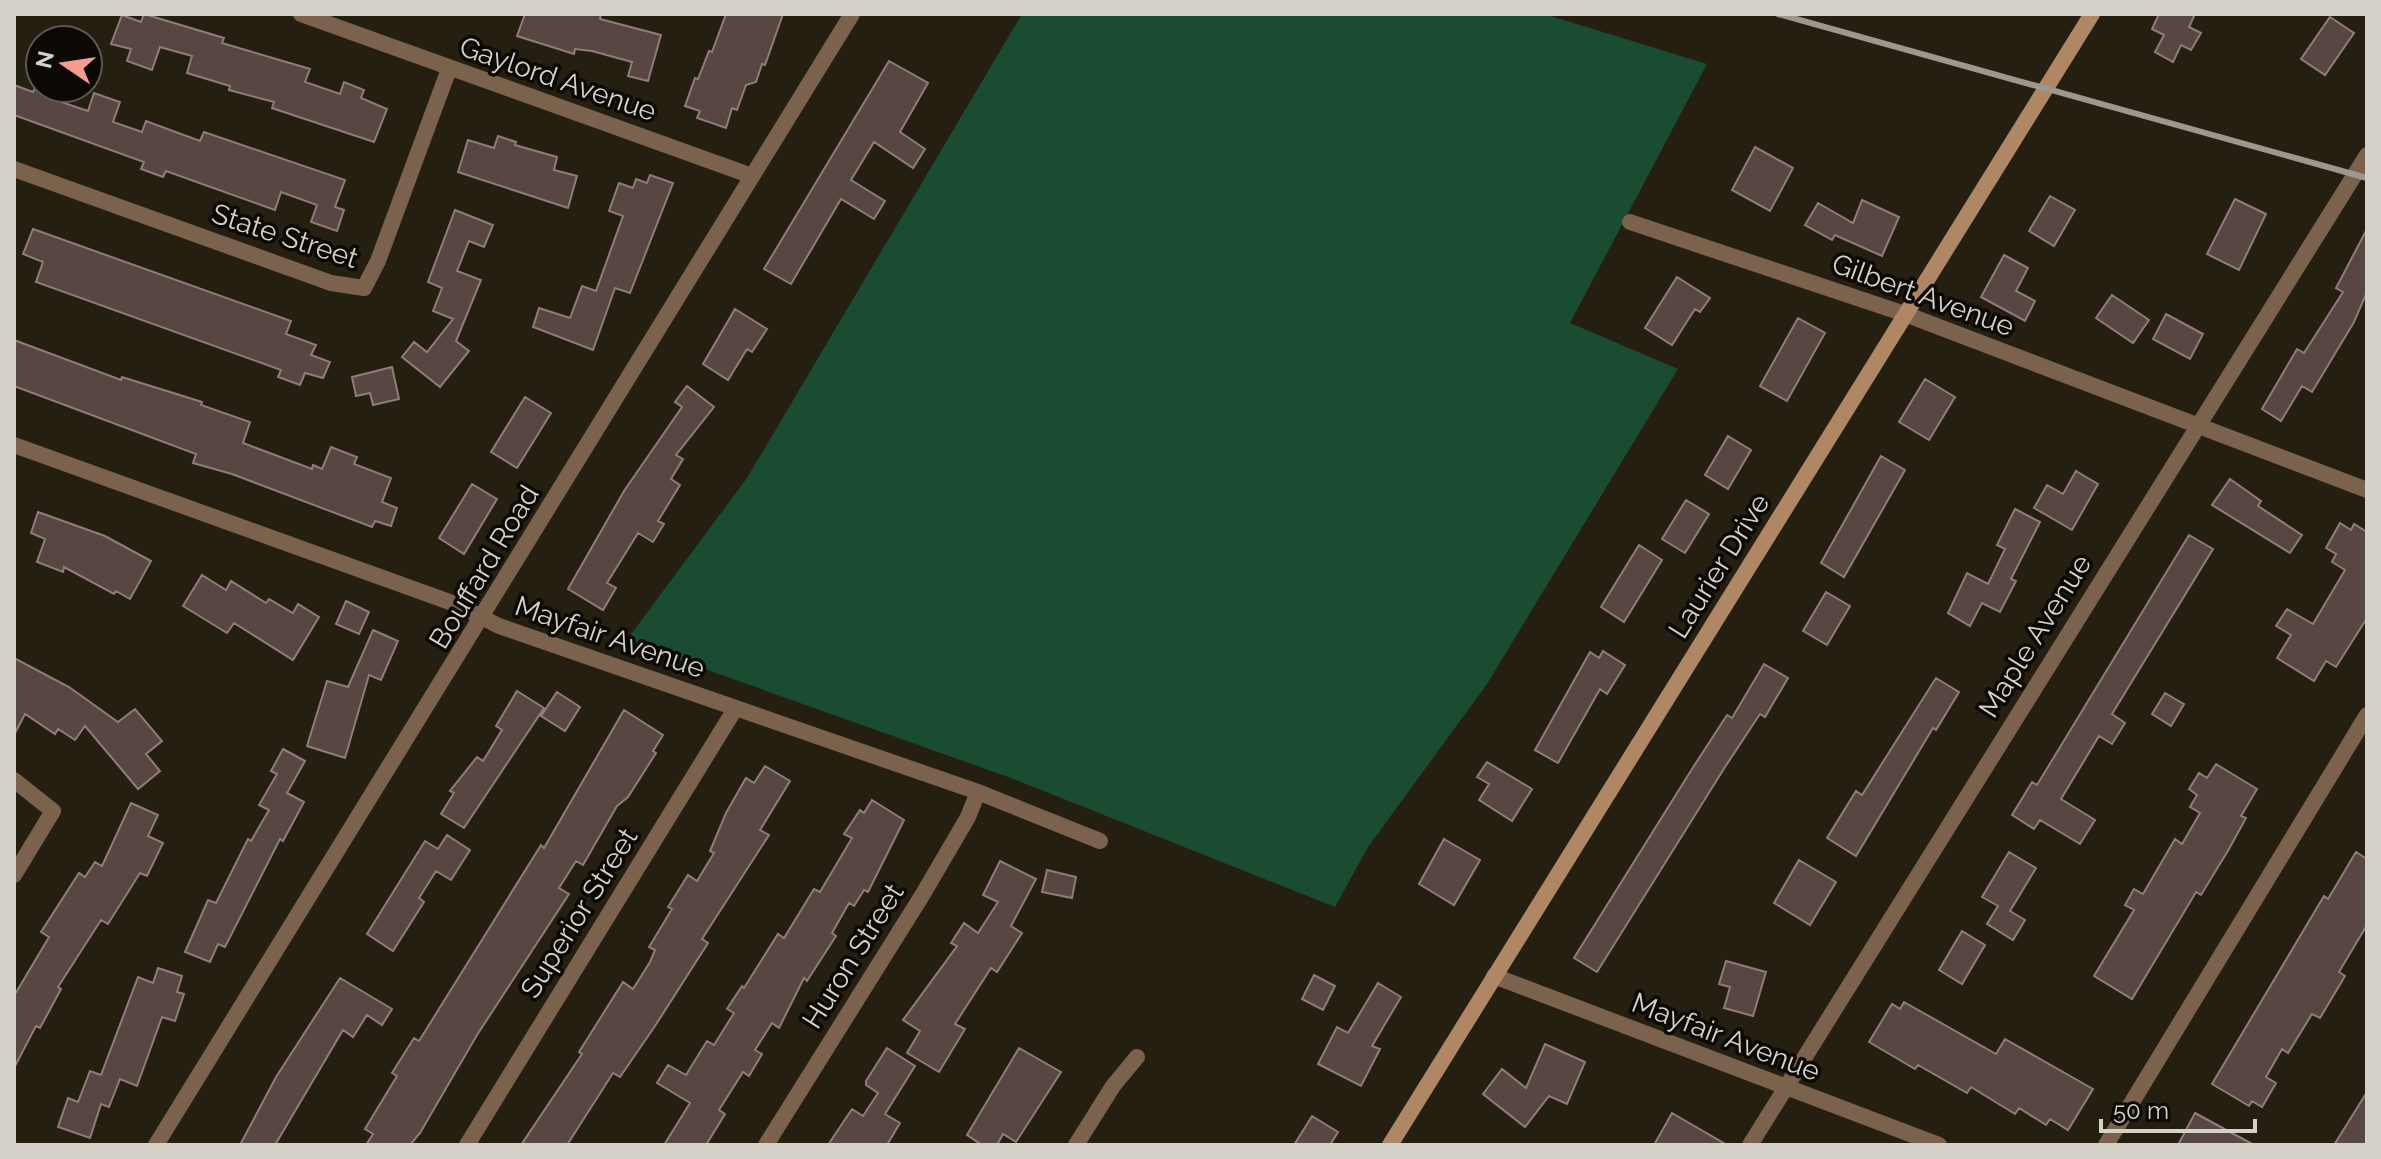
<svg xmlns="http://www.w3.org/2000/svg" width="2381" height="1159" font-family="Raleway,sans-serif">
	<rect width="100%" height="100%" fill="#251f12"/>
	<path fill="#194c31" d="M1022,14h522l163,50 -137,259 108,46 -191,315 -119,163 -33,60 -324,-129 -385,-137 121,-163z"/>
	<path fill="#584643" stroke="#907c79" stroke-width="2" d="M144,14l80,24 -2,5 88,26 -5,13 35,12 4,-12 20,8 -3,8 26,11 -13,33 -102,-34 2,-6 -45,-12 1,-4 -43,-13 5,-17 -32,-9 -8,23 -25,-9 4,-12 -20,-5 11,-29 19,7z
		M525,14h76l-1,5 61,16 -13,46 -20,-5 4,-14 -40,-11 -17,-2 -1,5 -57,-18z
		M726,14h57l-18,51 -3,-1 -6,18 -10,3 -9,25 -5,-2 -6,20 -29,-10 3,-7 -15,-5 10,-28 3,1 11,-28 3,1z
		M2159,14h36l-6,13 12,6 -10,17 -10,-5 -8,17 -18,-10 9,-17 -12,-6z
		M2330,17l24,16 -29,42 -24,-16z
		M889,61l39,22 -28,49 25,17 -12,19 -39,-26 -23,38 34,21 -11,18 -33,-20 -50,85 -27,-15z
		M14,85l19,7 2,-4h28l-5,13 30,10 6,-18 26,9 -7,20 29,10 4,-11 54,20 4,-9 141,48 -10,27 9,3 -7,21 -26,-9 6,-17 -36,-13 -6,18 -109,-39 -3,6 -22,-8 3,-7 -130,-47z
		M498,136l18,6 -1,3 42,12 -3,13 23,6 -9,32 -110,-36 10,-32 26,8z
		M1755,147l38,21 -23,43 -38,-21z
		M650,175l23,8 -43,110 -15,-5 -22,62 -60,-23 6,-19 31,10 12,-32 14,5 27,-75 -14,-5 10,-28 14,5 3,-9 11,4z
		M2050,196l25,14 -21,36 -25,-15z
		M2235,199l31,15 -27,56 -32,-16z
		M1862,200l37,17 -17,39 -47,-21 -3,5 -27,-15 13,-22 35,20z
		M455,210l38,15 -9,22 -15,-6 -12,30 24,9 -25,61 13,10 -29,36 -38,-30 12,-15 13,10 26,-33 -20,-8 9,-23 -14,-6z
		M33,229l258,92 -5,13 30,11 -5,10 19,7 -7,16 -18,-5 -5,12 -22,-8 3,-7 -245,-88 7,-20 -20,-8z
		M2367,229v63l-13,30 -42,70 -10,-6 -21,35 -19,-12 35,-60 7,4 39,-61 -7,-4z
		M2004,255l24,13 -12,23 19,10 -10,20 -44,-24z
		M1677,277l33,21 -10,14 -5,-3 -23,36 -27,-17z
		M2112,295l37,25 -16,23 -37,-25z
		M735,309l32,20 -15,23 -5,-3 -19,31 -25,-16z
		M2166,314l37,20 -13,25 -37,-20z
		M1798,318l27,15 -38,68 -27,-15z
		M14,340l107,40 1,-3 80,25 -1,3 49,17 -7,21 69,26 1,-4 9,4 9,-22 26,10 -3,7 37,14 -9,24 15,6 -6,18 -16,-5 -3,6 -140,-53 -39,-11 3,-9 -182,-68z
		M392,367l7,32 -26,6 -3,-12 -14,3 -4,-19z
		M1925,379l30,18 -26,43 -30,-18z
		M687,386l27,21 -38,48 7,4 -12,20 9,6 -22,36 6,3 -11,18 -15,-9 -31,50 9,5 -13,22 -35,-21 56,-98 58,-84 -7,-5z
		M525,397l26,16 -34,55 -26,-16z
		M1728,436l23,14 -23,39 -23,-14z
		M1881,456l24,14 -61,107 -23,-14z
		M2076,471l22,13 -26,46 -38,-22 13,-23 16,9z
		M2230,479l31,22 -3,5 44,29 -12,18 -78,-48z
		M472,484l25,15 -33,55 -25,-16z
		M1686,500l23,14 -24,39 -23,-14z
		M2015,509l25,13 -29,57 5,2 -16,31 -18,-9 -12,23 -22,-13 19,-40 21,11 17,-35 -8,-4z
		M38,512l67,24 46,25 -21,38 -14,-8 -2,3 -50,-27 -1,5 -26,-10 8,-23 -14,-6z
		M2340,523l11,7 3,-6 13,8v86l-31,49 -10,-6 -12,20 -37,-23 14,-23 -15,-9 11,-17 26,15 32,-54 -13,-8 4,-8 -10,-6z
		M2189,535l24,14 -101,165 13,9 -13,21 -13,-8 -38,63 34,21 -15,24 -40,-24 -6,9 -22,-14 20,-33 5,3z
		M1639,545l23,15 -38,62 -23,-15z
		M202,575l24,15 5,-9 35,22 3,-4 24,14 5,-9 21,13 -26,43 -59,-37 -7,10 -44,-27z
		M1826,592l24,14 -23,39 -24,-14z
		M346,601l23,11 -10,22 -23,-10z
		M373,630l25,11 -17,39 -12,-5 -24,83 -38,-12 20,-65 21,6z
		M1603,651l22,14 -18,29 -7,-5 -42,74 -23,-13 55,-98 9,6z
		M14,658l55,29 49,35 17,-13 27,32 -16,13 14,17 -22,18 -53,-63 -10,14 -17,-11 -3,5 -30,-20 -11,21z
		M1764,664l24,14 -23,39 -5,-3 -35,53 -128,205 -23,-14 118,-189 35,-54 5,3z
		M1936,678l23,14 -23,38 -3,-2 -77,128 -29,-18 29,-47 6,4z
		M517,691l27,17 -80,120 -23,-14 13,-21 -4,-2 27,-34 6,4 19,-31 -6,-4z
		M557,692l23,15 -15,24 -24,-15z
		M2165,693l19,11 -13,22 -19,-12z
		M624,710l39,25 -10,16 3,2 -28,44 -11,9 -34,59 -7,-4 -17,27 10,6 -92,141 -57,98 -10,12h-44l7,-11 -8,-5 32,-53 -5,-3 22,-35 5,3 122,-196 3,3z
		M283,749l22,12 -18,32 17,9 -21,39 -3,-2 -55,108 -7,-3 -8,18 -25,-10 23,-52 8,3 32,-64 3,2 18,-31 -10,-5 18,-31 -6,-3z
		M1487,762l45,27 -20,32 -33,-21 10,-16 -12,-7z
		M2216,764l41,25 -16,27 5,2 -17,31 -28,46 -5,-3 -64,107 -38,-23 40,-66 -9,-5 9,-16 9,5 32,-55 7,5 18,-31 -10,-6 7,-12 -8,-6 10,-16 8,5z
		M765,766l25,15 -30,49 9,5 -67,104 6,4 -53,83 -35,51 -7,-4 -46,72h-46l61,-91 -3,-2 44,-70 10,7 17,-27 5,-12 -6,-3 23,-38 -4,-2 20,-32 9,6 17,-28 -4,-2 16,-38 20,-35 8,5z
		M872,800l32,20 -36,72 -4,-2 -10,16 -5,-3 -17,30 4,3 -29,45 -3,-3 -25,50 -7,-5 -17,27 7,4 -13,22 -6,-4 -24,38 6,4 -19,31h-42l26,-42 -33,-20 11,-18 18,10 21,-34 7,4 20,-32 -7,-4 15,-23 2,2 34,-54 6,4 30,-49 6,3 32,-54 -8,-4 16,-24 4,3z
		M131,803l27,12 -10,21 15,7 -16,33 -7,-3 -32,51 -7,-4 -43,67 3,2 -21,39 -4,-2 -22,42v-72l35,-59 -8,-5 38,-59 6,4 10,-15 7,4z
		M447,835l23,15 -19,30 -15,-9 -17,27 5,4 -31,49 -26,-17 58,-93 13,8z
		M1444,839l36,21 -26,45 -35,-21z
		M2009,852l27,16 -26,43 15,9 -12,20 -26,-16 11,-18 -16,-9z
		M2356,852l11,7v66l-28,47 6,4 -25,42 -8,-4 -24,39 -6,-4 -16,28 10,6 -14,24 -10,-6 -3,5 -37,-22 112,-188 4,3z
		M1799,860l37,22 -26,43 -36,-22z
		M1000,861l36,18 -25,47 11,7 -25,39 -6,-4 -36,56 10,5 -26,43 -32,-19 13,-22 -17,-11 54,-74 -6,-3 13,-20 14,10 20,-31 -15,-7z
		M1047,870l29,7 -4,21 -30,-6z
		M1962,931l23,14 -23,39 -23,-14z
		M1726,961l40,11 -13,44 -29,-8 6,-21 -11,-3z
		M158,968l24,8 -5,16 7,2 -9,27 -13,-4 -25,69 -17,-7 -11,28 -8,-3 -11,34 -32,-11 10,-29 10,4 12,-31 11,4 37,-98 15,6z
		M1314,975l21,11 -12,24 -21,-11z
		M340,978l52,31 -10,16 -15,-10 -14,22 -10,-7 -68,115h-35l36,-68z
		M1378,983l23,14 -29,49 8,3 -19,37 -43,-22 19,-37 11,6z
		M1904,1002l92,52 9,-15 88,50 -25,41 -18,-11 -4,6 -27,-17 -4,6 -44,-27 -4,6 -49,-28 -3,4 -46,-27 23,-38 8,5z
		M1545,1044l40,18 -18,42 -18,-8 -24,31 -42,-33 19,-25 24,19z
		M887,1048l28,18 -30,48 15,9 -13,22h-59l24,-36 11,7 15,-23 -12,-8v-4z
		M1019,1048l42,24 -45,70 -13,-8 -6,11h-15l-15,-10z
		M2367,1092v53h-33z
		M1672,1113l55,32h-73z
		M2195,1113l59,32h-76z
		M1312,1116l26,16 -8,13h-36z"/>
	<g fill="none" stroke-linecap="round" stroke-linejoin="round">
		<path stroke="#7b624d" stroke-width="16" d="M301,14l451,162
			M14,169l317,114 33,5 14,-27 71,-192
			M1630,222l275,92 462,176
			M14,445l444,160 41,21 479,166 122,49
			M14,780l39,31 -39,64
			M1494,976l445,169
			M156,1145l696,-1131
			M467,1145l268,-436
			M766,1145l157,-251 45,-77 10,-25
			M1076,1145l37,-59 24,-29
			M1750,1145l617,-990
			M2106,1145l261,-430"/>
		<path stroke="#b08765" stroke-width="16" d="M1390,1145l702,-1131"/>
		<path stroke="#9d988e" stroke-width="6" d="M1778,14l589,164"/>
	</g>
	<g text-anchor="middle" dominant-baseline="central" stroke-width="7" stroke-linejoin="round" paint-order="stroke">
		<g font-size="28" fill="#d5d1c8" stroke="#0c0905">
			<text transform="translate(558 79) rotate(19)">Gaylord Avenue</text>
			<text transform="translate(285 236) rotate(18)">State Street</text>
			<text transform="translate(1923 295) rotate(20)">Gilbert Avenue</text>
			<text transform="translate(1719 566) rotate(-58)">Laurier Drive</text>
			<text transform="translate(484 567) rotate(-59)">Bouffard Road</text>
			<text transform="translate(2035 636) rotate(-58)">Maple Avenue</text>
			<text transform="translate(610 637) rotate(19)">Mayfair Avenue</text>
			<text transform="translate(579 913) rotate(-58)">Superior Street</text>
			<text transform="translate(853 956) rotate(-58)">Huron Street</text>
			<text transform="translate(1726 1037) rotate(21)">Mayfair Avenue</text>
		</g>
	</g>
	<rect width="2381" height="1159" fill="none" stroke="#d5d1c8" stroke-width="32"/>
	<g transform="translate(64 64) rotate(283)"><circle r="38" fill="#0c0905" stroke="#5c5953" stroke-width="2"/>
	<path d="M0-6L14 30L0 20L-14 30Z" fill="#f59c90"/>
	<text y="-12" font-size="22" font-weight="bold" text-anchor="middle" fill="#d5d1c8">N</text>
	</g>
	<path d="M2101 1119v12h154v-12" fill="none" stroke="#d5d1c8" stroke-width="4"/>
	<text x="2113" y="1119" font-size="24" fill="#d5d1c8" stroke="#0c0905" stroke-width="6" paint-order="stroke">50 m</text>
</svg>
